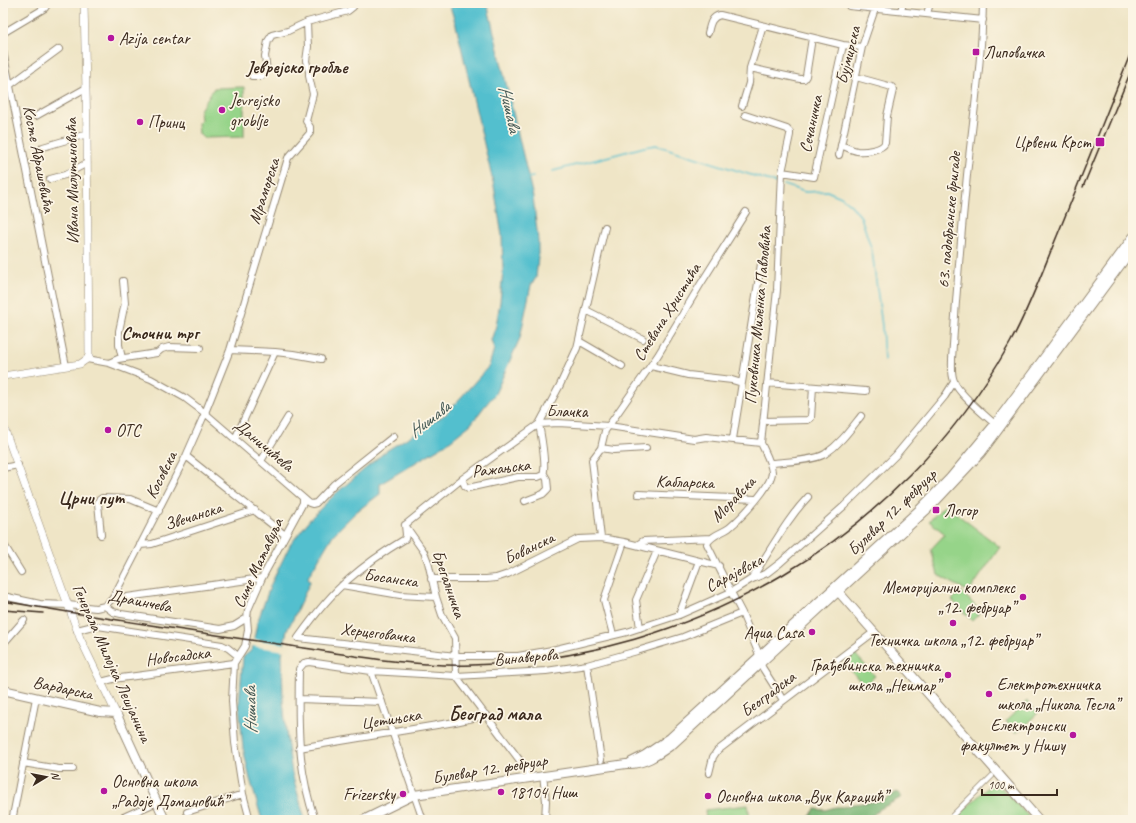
<svg xmlns="http://www.w3.org/2000/svg" width="1136" height="823" font-family="Caveat,sans-serif">
	<rect width="100%" height="100%" fill="#fcf5e5"/>
	<filter id="ink" filterUnits="userSpaceOnUse"><feTurbulence type="fractalNoise" baseFrequency=".025" numOctaves="2"/><feDisplacementMap in="SourceGraphic" scale="8" xChannelSelector="R" yChannelSelector="G"/><feConvolveMatrix kernelMatrix="1 2 1 2 8 2 1 2 1" color-interpolation-filters="sRGB"/></filter>
	<filter id="wash" filterUnits="userSpaceOnUse"><feTurbulence type="fractalNoise" baseFrequency=".012" numOctaves="4" result="noise"/><feDisplacementMap in="SourceGraphic" scale="16" xChannelSelector="R" yChannelSelector="G"/><feGaussianBlur stdDeviation="0.9" result="paint"/><feColorMatrix in="noise" values="0 0 0 0 0 0 0 0 0 0 0 0 0 0 0 0 0 1.4 0 .05"/><feComposite in="paint" operator="in"/></filter>
	<g filter="url(#wash)">
		<rect width="100%" height="100%" fill="#efe5c6"/>
		<path fill="#96d489" stroke="#687f54" d="M244,87v50l-41,1 -4,-4 -1,-11 3,-3 -1,-10 14,-22z
			M945,505l55,42 -31,45 -31,-17 -7,-26 14,-15 -16,-13z
			M961,591l20,21 -9,9 -20,-21z
			M854,653l21,23 -11,10 -20,-24z
			M1027,701l11,12 -22,20 -10,-12z
			M996,782l36,38h-78l37,-36z
			M748,805l2,15h-44l-1,-10z"/>
		<path fill="#78b675" stroke="#5a704a" d="M897,792l5,5 -22,12 -13,11h-60l8,-11 10,1 11,-3h8l9,-3 29,-3z"/>
		<path fill="#53bfce" stroke="#477476" d="M449,3h38l46,194 5,42v18l-2,21 -5,7 -11,53 -25,56 -11,13 -13,17 -25,20 -66,40v10l-24,18 -23,23 -25,42 2,5 -17,37 -6,11 -5,25 1,45 4,40 5,33 13,47h-43l-12,-41 -7,-31 -4,-44 4,-47 9,-7 5,-27 14,-39 19,-39 21,-27 23,-23 52,-44 60,-37 43,-48 5,-17 -3,-9 5,-14 4,-24 3,-32 -1,-34 -8,-50 -38,-161z"/>
		<path fill="#efe5c6" d="M252,639l34,5 -1,7 -34,-5z"/>
		<g fill="none" stroke-linecap="round" stroke-linejoin="round">
			<path stroke="#53bfce" stroke-width="1.5" d="M553,171l91,-24 12,-2 124,39
				M527,178l6,-1
				M784,185l21,7 22,-1 14,6 10,8 10,12 11,34 10,75 2,35"/>
		</g>
	</g>
	<g filter="url(#ink)">
		<g fill="none" stroke-linecap="round" stroke-linejoin="round">
			<defs>
				<path id="pedestrian" d="M948,820l44,-44"/>
				<path id="minor" d="M848,3l1,3 134,14
					M983,3c-1,57 -10,115 -16,172 -6,61 -11,122 -15,184 0,7 -1,15 2,22 4,13 32,35 43,45
					M901,11l2,-8
					M927,14l3,-11
					M3,33l42,-25 3,-5
					M708,33c2,-8 3,-16 12,-18l123,30 19,2
					M3,51l63,315
					M750,68l50,11h4l2,-3 6,-38
					M252,76h10l5,-5 -2,-15 3,-15 4,-6 16,-4 19,-9 41,-11 5,-4 2,-4
					M10,85l49,-36
					M742,106l7,-23 1,-15 13,-42
					M745,115l42,14 3,3v3l-8,37 -5,118 -16,153
					M36,116l50,-28
					M841,145c5,2 11,5 16,6 7,1 25,-1 28,-8l2,-27 6,-26 -1,-3 -36,-10
					M43,147l44,-13
					M839,155l23,-108 13,-38
					M782,172l32,5 29,-132
					M50,179l15,-4 22,-12
					M586,310l57,29
					M579,341l43,25
					M230,350l45,2
					M122,358l-3,-13v-14l6,-28 -2,-22
					M87,359l22,4 42,16 34,19 20,15 104,90 3,1 4,-1 18,-19 26,-21 34,-27
					M109,363l9,-4 39,-6 5,-4 7,-2 31,1
					M651,366l37,9 44,5 10,3
					M767,383l99,8
					M763,421l45,-1 3,-2 2,-31
					M539,424l21,-39 17,-37 28,-121
					M235,439l40,-87 18,2 28,5
					M733,439l28,-175
					M761,443c4,9 10,19 11,29 0,14 -31,46 -43,56 -7,5 -18,7 -22,16l24,48 11,21 16,39 4,15 21,33
					M601,448l13,2 32,-2
					M186,456l99,79
					M261,461l27,-44
					M770,463c14,-1 43,-2 55,-9 15,-10 25,-24 36,-38
					M3,468l15,-3
					M462,479l3,7 3,2 50,-11h20l5,-2c4,-9 -2,-40 -4,-51
					M638,494l117,5
					M525,501l18,-7 5,-5 -1,-10 -3,-5
					M405,525l1,10 -1,4c-20,12 -39,25 -56,40 -19,16 -36,38 -51,59l158,18h62l34,-6 75,-18 52,-17 52,-23 19,-12 17,-7 13,-10 64,-57 52,-51 49,-59 9,-14
					M405,525l57,-46 77,-55 19,-1 51,3 85,13 12,-2 55,6
					M405,525l19,27 4,10 8,35 6,18 13,23 1,38 68,90 6,11
					M101,535l-3,-32 1,-3 3,-2 28,1 29,12
					M601,538l-9,-78 9,-12 4,-17 53,-76 42,-70 46,-73
					M3,543l18,29
					M140,545l12,-1 103,-34
					M637,545l6,-4 68,-3
					M431,579h55l10,-1 12,-4 70,-35 23,-1 23,4 95,24
					M751,579c19,-27 34,-58 57,-82
					M342,585l58,10 36,2
					M3,596l37,8 28,1 28,3 9,-2
					M113,598l14,-1 135,-19
					M105,606l8,-8 73,-142 19,-43 25,-63 58,-192 22,-25v-6l-4,-6 7,-27 -4,-18v-5l-3,-10 2,-14 -1,-25
					M105,606l8,6 8,2 99,15 14,-3 13,-8
					M679,615l20,-54
					M640,628l-4,-28 21,-49
					M77,630l12,-3 9,-1 124,19 6,3 10,8
					M613,635l-9,-35 20,-58
					M3,644l21,-24
					M587,665l14,95
					M371,671l52,149
					M101,682l12,-3 121,-16
					M299,699l83,3
					M299,748l156,-26 32,-7
					M23,763l36,6h14
					M709,773l4,-16 4,-6 157,-119
					M543,775l3,26 -1,19
					M187,812l56,-18
					M13,816l23,-118
					M117,820l40,-18
					M250,820l-7,-26 -8,-51 -3,-42 2,-38 11,-17 3,-16 -1,-12 1,-8 14,-32 41,-75v-4
					M315,820c-18,-52 -17,-97 -16,-151l5,-6 5,-1 62,9 85,5 90,-5 41,-6 50,-14 46,-14 59,-24"/>
				<path id="tertiary" d="M3,376l77,-12 7,-5 2,-4 -2,-221 -3,-131
					M3,425l69,191 8,22 36,75"/>
				<path id="secondary" d="M836,589l203,231
					M3,690l97,22 16,1 49,107
					M631,762l14,-7 25,-17 250,-229 30,-31 45,-54 138,-187
					M363,820l51,-25 212,-31c19,1 33,-10 47,-20l261,-241 47,-50 152,-205"/>
			</defs>
			<use href="#pedestrian" stroke="#958872" stroke-width="6"/>
			<use href="#minor" stroke="#958872" stroke-width="8"/>
			<use href="#tertiary" stroke="#958872" stroke-width="8"/>
			<use href="#secondary" stroke="#958872" stroke-width="10"/>
			<use href="#pedestrian" stroke="#fff" stroke-width="4.5"/>
			<use href="#minor" stroke="#fff" stroke-width="6"/>
			<use href="#tertiary" stroke="#fff" stroke-width="7"/>
			<use href="#secondary" stroke="#fff" stroke-width="8"/>
			<path stroke="#3b2a1e" stroke-width="1.5" d="M1083,187l50,-121
				M3,601c96,17 192,31 288,45 60,9 120,21 181,19 223,-7 427,-127 538,-322 19,-34 32,-71 47,-107 26,-63 51,-126 76,-189
				M3,610l40,3"/>
		</g>
	</g>
	<g fill="#b5179e" stroke="#fcf5e5" stroke-width="1.5">
		<circle cx="111" cy="38" r="4"/>
		<rect x="972" y="48" width="8" height="8" rx="2"/>
		<circle cx="222" cy="110" r="4"/>
		<circle cx="140" cy="122" r="4"/>
		<rect x="1095" y="137" width="10" height="10" rx="2"/>
		<circle cx="108" cy="430" r="4"/>
		<rect x="932" y="506" width="8" height="8" rx="2"/>
		<circle cx="1023" cy="597" r="4"/>
		<circle cx="953" cy="623" r="4"/>
		<circle cx="812" cy="632" r="4"/>
		<circle cx="948" cy="675" r="4"/>
		<circle cx="989" cy="694" r="4"/>
		<circle cx="1073" cy="735" r="4"/>
		<circle cx="104" cy="791" r="4"/>
		<circle cx="501" cy="792" r="4"/>
		<circle cx="403" cy="794" r="4"/>
		<circle cx="708" cy="796" r="4"/>
	</g>
	<g text-anchor="middle" dominant-baseline="central" stroke-width="3.5" stroke-linejoin="round" paint-order="stroke">
		<g font-size="17" fill="#3b2a1e" stroke="#fcf5e5" text-anchor="start">
			<text x="119" y="38">Azija centar</text>
			<text x="984" y="52">Липовачка</text>
			<text x="230" y="100">Jevrejsko<tspan x="230" dy="20">groblje</tspan></text>
			<text x="148" y="122">Принц</text>
			<text x="1091" y="142" text-anchor="end">Црвени Крст</text>
			<text x="116" y="430">OTC</text>
			<text x="944" y="510">Логор</text>
			<text x="1015" y="587" text-anchor="end">Меморијални комплекс<tspan x="1015" dy="20">„12. фебруар”</tspan></text>
			<text x="804" y="632" text-anchor="end">Aqua Casa</text>
			<text x="953" y="640" text-anchor="middle">Техничка школа „12. фебруар”</text>
			<text x="940" y="665" text-anchor="end">Грађевинска техничка<tspan x="940" dy="20">школа „Неимар”</tspan></text>
			<text x="997" y="684">Електротехничка<tspan x="997" dy="20">школа „Никола Тесла”</tspan></text>
			<text x="1065" y="725" text-anchor="end">Електронски<tspan x="1065" dy="20">факултет у Нишу</tspan></text>
			<text x="112" y="781">Основна школа<tspan x="112" dy="20">„Радоје Домановић”</tspan></text>
			<text x="509" y="792">18104 Ниш</text>
			<text x="395" y="794" text-anchor="end">Frizersky</text>
			<text x="716" y="796">Основна школа „Вук Караџић”</text>
		</g>
		<g font-size="17" fill="#3b2a1e" stroke="#fcf5e5">
			<text transform="translate(848 55) rotate(-76)">Бујмирска</text>
			<text transform="translate(811 124) rotate(-78)">Сечаничка</text>
			<text transform="translate(39 159) rotate(79)">Косте Абрашевића</text>
			<text transform="translate(72 181) rotate(-91)">Ивана Милутиновића</text>
			<text transform="translate(264 191) rotate(-72)">Мраморска</text>
			<text transform="translate(949 220) rotate(-85)">63. падобранске бригаде</text>
			<text transform="translate(667 312) rotate(-58)">Стевана Христића</text>
			<text transform="translate(758 315) rotate(-85)">Пуковника Миленка Павловића</text>
			<text x="567" y="411">Блачка</text>
			<text transform="translate(264 445) rotate(40)">Даничићева</text>
			<text transform="translate(501 468) rotate(-7)">Ражањска</text>
			<text transform="translate(161 475) rotate(-63)">Косовска</text>
			<text transform="translate(685 482) rotate(2)">Кабларска</text>
			<text transform="translate(733 499) rotate(-46)">Моравска</text>
			<text transform="translate(892 512) rotate(-44)">Булевар 12. фебруар</text>
			<text transform="translate(193 516) rotate(-18)">Звечанска</text>
			<text transform="translate(529 548) rotate(-26)">Бованска</text>
			<text transform="translate(258 563) rotate(-65)">Симе Матавуља</text>
			<text transform="translate(734 573) rotate(-28)">Сарајевска</text>
			<text transform="translate(391 578) rotate(8)">Босанска</text>
			<text transform="translate(449 584) rotate(71)">Брегалничка</text>
			<text transform="translate(140 601) rotate(11)">Драинчева</text>
			<text transform="translate(378 633) rotate(7)">Херцеговачка</text>
			<text transform="translate(178 656) rotate(-7)">Новосадска</text>
			<text transform="translate(526 657) rotate(-5)">Винаверова</text>
			<text transform="translate(112 663) rotate(66)">Генерала Милојка Лешјанина</text>
			<text transform="translate(63 688) rotate(12)">Вардарска</text>
			<text transform="translate(768 694) rotate(-37)">Београдска</text>
			<text transform="translate(391 719) rotate(-9)">Цетињска</text>
			<text transform="translate(490 769) rotate(-9)">Булевар 12. фебруар</text>
		</g>
		<g font-size="18" font-weight="bold" fill="#3b2a1e" stroke="#fcf5e5">
			<text x="297" y="67">Јеврејско гробље</text>
			<text x="160" y="333">Сточни трг</text>
		</g>
		<g font-size="18" font-style="italic" fill="#425753" stroke="#fcf5e5">
			<text transform="translate(510 109) rotate(77)">Нишава</text>
			<text transform="translate(429 419) rotate(-38)">Нишава</text>
			<text transform="translate(250 710) rotate(-91)">Нишава</text>
		</g>
		<g font-size="19" font-weight="bold" fill="#3b2a1e" stroke="#fcf5e5">
			<text x="91" y="498">Црни пут</text>
			<text x="495" y="714">Београд мала</text>
		</g>
	</g>
	<rect width="1136" height="823" fill="none" stroke="#fcf5e5" stroke-width="16"/>
	<g transform="translate(46 777) rotate(80)" stroke="#fcf5e5" stroke-width="3" paint-order="stroke">
	<path d="M0-3L7 15L0 10L-7 15Z" fill="#3b2a1e"/>
	<text y="-6" font-size="11" font-weight="bold" text-anchor="middle" fill="#3b2a1e">N</text>
	</g>
	<path d="M982 789v6h75v-6" fill="none" stroke="#3b2a1e" stroke-width="2"/>
	<text x="988" y="789" font-size="12" fill="#3b2a1e" stroke="#fcf5e5" stroke-width="3" paint-order="stroke">100 m</text>
</svg>
